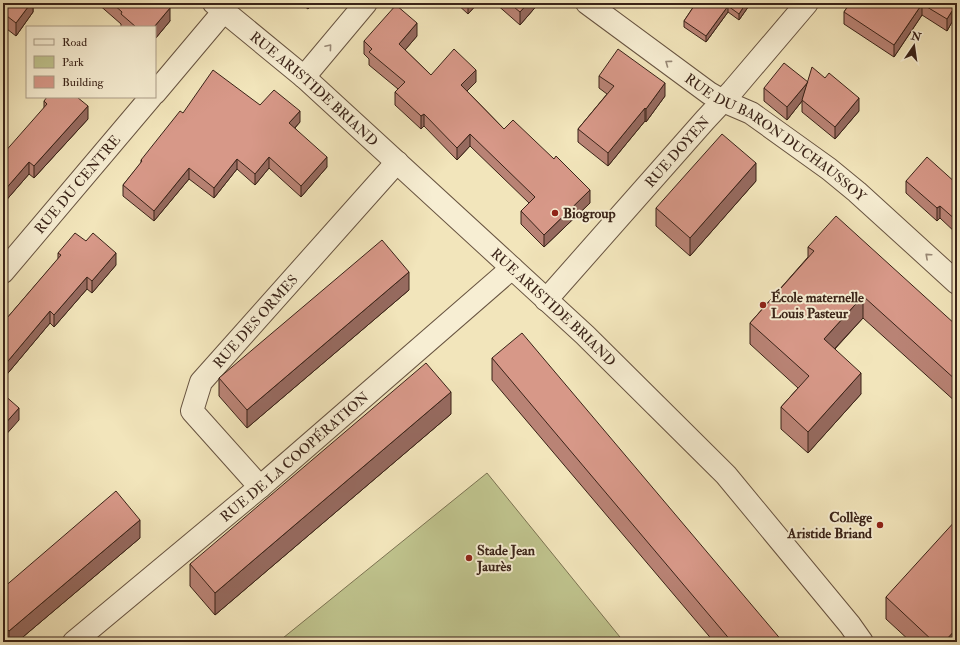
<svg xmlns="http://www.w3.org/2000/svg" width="960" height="645" font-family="'IM FELL Double Pica',serif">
	<rect width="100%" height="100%" fill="#f2e5bb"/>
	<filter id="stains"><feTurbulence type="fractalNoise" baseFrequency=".005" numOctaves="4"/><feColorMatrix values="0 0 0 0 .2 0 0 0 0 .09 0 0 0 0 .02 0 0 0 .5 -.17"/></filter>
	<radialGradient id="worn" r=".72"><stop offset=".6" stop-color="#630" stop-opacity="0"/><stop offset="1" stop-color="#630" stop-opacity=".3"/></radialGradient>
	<path fill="#bfc38d" stroke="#7c7352" d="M487,473l137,169h-346z"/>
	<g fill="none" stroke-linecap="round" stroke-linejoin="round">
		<defs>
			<g id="minor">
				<path id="s1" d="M214,3l90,74 281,258 141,140 124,150 12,17"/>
				<path id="s2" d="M587,3l122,90 14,8 28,12 78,56 28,23 100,91"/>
				<path d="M304,77l62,-74"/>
				<path d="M155,93l69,-82"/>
				<path id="s3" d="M3,272l148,-175"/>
				<path id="s4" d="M546,300l159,-180 28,-30 74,-87"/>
				<path id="s5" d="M260,487l-68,-76 9,-29 196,-220"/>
				<path id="s6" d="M74,642l186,-155 252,-219"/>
			</g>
		</defs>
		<use href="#minor" stroke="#685441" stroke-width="24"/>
		<use href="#minor" stroke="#f7eed3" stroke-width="22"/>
	</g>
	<path fill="#b98375" stroke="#3a2318" d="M3,3h30v9l-17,24 -13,-10z
		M97,3h67l6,18 -15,18v-12h-34v-3z
		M300,3h13l-5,6z
		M456,3h22l-10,11z
		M495,3h44l-19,22z
		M696,3h55l-12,17 -11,-8 -22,30 -22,-15v-6z
		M850,3h107v23l-5,-4 -5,9 -25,-16 -28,42 -50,-33v-12z
		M417,36l-12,14 26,25 45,7 -9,9 37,38 86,74 -46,44 -23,-23v-13l8,-8 -59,-57 -13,14 -33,-34 -3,3 -26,-24v-13l3,-3 -29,-24v-6l-5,-5v-13z
		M599,76l66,20 -19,26 -1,-1 -37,45 -30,-24v-13l29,-35 -8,-6z
		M808,82l51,29 -24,28 -33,-27v-11l-15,19 -23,-19v-13z
		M44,101l44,18 -54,59 -5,-4 -26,30 41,-96z
		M260,105l40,17 -5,6 32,39 -26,30 -32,-29 -14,17 -18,-16 -23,29 -25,-19 -35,42 -31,-25v-11l18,-22v-3z
		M756,181l-66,75 -34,-30v-18z
		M906,181l51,3v50l-17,-16 -3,3 -31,-28z
		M808,247l148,78 1,-1v79l-94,-85 -28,31 26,45 -53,59 -27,-24v-22l17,-19 -48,-44v-21l58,-66z
		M58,253l58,12 -24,28 -5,-4 -33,38 -4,-4 -47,56v-64l4,3 51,-59z
		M409,290l-162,138 -28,-32v-18z
		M492,358l291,284h-69l-222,-262z
		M451,414l-236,201 -25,-29v-22z
		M140,538l-123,104h-14v-54z
		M886,597l71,45h-46l-25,-23z"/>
	<path fill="#966a5f" stroke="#3a2318" d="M31,3h2v9l-17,24v-13z
		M308,3h5l-5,6z
		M468,3h10l-10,11z
		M528,3h11l-19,22v-13z
		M746,3h5l-12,17v-6z
		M922,4v11l-28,42v-12z
		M728,6v6l-22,30v-6z
		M170,8v13l-15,18v-12h-1z
		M952,11v11l-5,9v-12z
		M417,23v13l-18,21v-13z
		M476,70v12l-15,15v-12z
		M808,82l-6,19 -15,19v-13z
		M665,83v13l-19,26v-13z
		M859,98v13l-24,28v-12z
		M88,106v13l-54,59v-12z
		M645,108v13l-37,45v-13z
		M300,111v11l-11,12v-11z
		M424,114v12l-3,3v-13z
		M470,134v12l-13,14v-12z
		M269,157v11l-14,17v-11z
		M327,157v10l-26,30v-11z
		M237,159v10l-23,29v-10z
		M29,162v12l-26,30v-12z
		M756,163v18l-66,75v-18z
		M189,168v11l-35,42v-10z
		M590,190v13l-46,44v-12z
		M940,206v12l-3,3v-13z
		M116,253v12l-24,28v-12z
		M409,272v18l-162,138v-18z
		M87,277v12l-33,38v-12z
		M863,296v22l-39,42v-21z
		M50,311v12l-47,56v-12z
		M861,373v21l-53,59v-21z
		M451,392v22l-236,201v-22z
		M19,408v12l-16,18v-12z
		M140,520v18l-123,104h-8v-11z
		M957,628v14h-13z"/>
	<path fill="#d79888" stroke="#3a2318" d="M3,3h28l-15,20 -13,-10z
		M112,3h52l6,5 -16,19h-18l-15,-13 1,-2z
		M509,3h19l-8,9z
		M696,3h50l-7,11 -11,-8 -22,30 -22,-15z
		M850,3h107v11l-5,-3 -5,8 -25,-15 -28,41 -50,-33z
		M396,5l21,18 -18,21 32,31 23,-26 22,21 -15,15 43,44 9,-9 41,39 2,-3 34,34 -46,45 -23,-24 14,-14 -65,-63 -13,14 -33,-34 -3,2 -26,-24 10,-10 -36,-30 3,-3 -8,-8z
		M618,49l47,34 -19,26 -1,-1 -37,45 -30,-24 36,-43 -15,-10z
		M784,63l24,19 -21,25 -23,-19z
		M812,67l13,11 4,-5 30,25 -24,29 -33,-27z
		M213,70l47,35 14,-15 26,21 -11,12 38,34 -26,29 -32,-29 -14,17 -18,-15 -23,29 -25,-20 -35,43 -31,-26 19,-24 -1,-1 39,-49 3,2z
		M47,97h30l11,9 -54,60 -5,-4 -26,30v-38l44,-50 -3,-3z
		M722,134l34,29 -66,75 -34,-30z
		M927,157l30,27v37l-17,-15 -3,2 -31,-27z
		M836,216l120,109 1,-1v57l-94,-85 -39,43 37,34 -53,59 -27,-25 28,-31 -59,-53 64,-72 -6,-4z
		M75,233l11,8 7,-8 23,20 -24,28 -5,-4 -33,38 -4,-4 -47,56v-52h1l3,3 54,-63 -3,-2z
		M382,240l27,32 -162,138 -28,-32z
		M522,333l261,309h-51l-240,-284z
		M426,363l25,29 -236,201 -25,-29z
		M3,394l16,14 -16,18z
		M116,491l24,29 -131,111 -6,-6v-37z
		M957,519v109l-13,14h-10l-48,-45z"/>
	<defs><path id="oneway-chevron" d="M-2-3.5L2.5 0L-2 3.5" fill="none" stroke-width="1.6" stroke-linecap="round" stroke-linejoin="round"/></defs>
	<g stroke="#988876">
		<use href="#oneway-chevron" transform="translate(329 47) rotate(-50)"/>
		<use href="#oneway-chevron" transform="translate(668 63) rotate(-144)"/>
		<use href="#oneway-chevron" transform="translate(928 256) rotate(-138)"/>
	</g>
	<g fill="#8f2418" stroke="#f7eed3" stroke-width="1.5">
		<circle cx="555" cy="213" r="4"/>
		<circle cx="763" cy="305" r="4"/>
		<circle cx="880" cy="525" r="4"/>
		<circle cx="469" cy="558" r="4"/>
	</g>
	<g text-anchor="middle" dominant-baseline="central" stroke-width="4" stroke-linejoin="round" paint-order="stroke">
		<g font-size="14" fill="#3a2318" stroke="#f7eed3">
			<text stroke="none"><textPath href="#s1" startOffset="132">RUE ARISTIDE BRIAND</textPath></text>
			<text stroke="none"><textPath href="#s2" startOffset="232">RUE DU BARON DUCHAUSSOY</textPath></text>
			<text stroke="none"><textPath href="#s4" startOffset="198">RUE DOYEN</textPath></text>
			<text stroke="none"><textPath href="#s3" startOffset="115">RUE DU CENTRE</textPath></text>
			<text stroke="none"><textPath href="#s1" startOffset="456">RUE ARISTIDE BRIAND</textPath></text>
			<text stroke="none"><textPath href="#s5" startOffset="214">RUE DES ORMES</textPath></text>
			<text stroke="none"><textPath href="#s6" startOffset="288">RUE DE LA COOPÉRATION</textPath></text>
		</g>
		<g font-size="14" font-weight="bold" fill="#3a2318" stroke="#f7eed3" text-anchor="start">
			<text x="563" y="213">Biogroup</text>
			<text x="771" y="297">École maternelle<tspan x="771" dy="16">Louis Pasteur</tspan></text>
			<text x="872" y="517" text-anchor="end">Collège<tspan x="872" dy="16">Aristide Briand</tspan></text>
			<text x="477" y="550">Stade Jean<tspan x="477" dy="16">Jaurès</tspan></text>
		</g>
	</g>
	<rect width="960" height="645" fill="none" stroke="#f2e5bb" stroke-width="16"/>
	<rect x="4" y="4" width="952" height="637" fill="none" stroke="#3a2318" stroke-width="2"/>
	<rect x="8" y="8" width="944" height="629" fill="none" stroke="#3a2318"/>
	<rect x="26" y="26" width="130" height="72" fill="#f7eed3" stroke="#ab9d88"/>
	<rect x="34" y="39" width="20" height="6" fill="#f7eed3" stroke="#ab9d88"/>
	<text x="62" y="46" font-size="12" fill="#3a2318">Road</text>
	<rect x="34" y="56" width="20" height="12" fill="#bfc38d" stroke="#ab9d88"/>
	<text x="62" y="66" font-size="12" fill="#3a2318">Park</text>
	<rect x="34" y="76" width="20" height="12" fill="#d79888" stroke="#ab9d88"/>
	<text x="62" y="86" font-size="12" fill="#3a2318">Building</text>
	<g transform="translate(914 46) rotate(13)" stroke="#f7eed3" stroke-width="3" paint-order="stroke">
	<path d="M0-3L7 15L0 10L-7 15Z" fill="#3a2318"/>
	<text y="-6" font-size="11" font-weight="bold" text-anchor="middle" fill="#3a2318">N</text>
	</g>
	<rect width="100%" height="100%" filter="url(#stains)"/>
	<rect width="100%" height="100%" fill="url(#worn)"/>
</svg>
